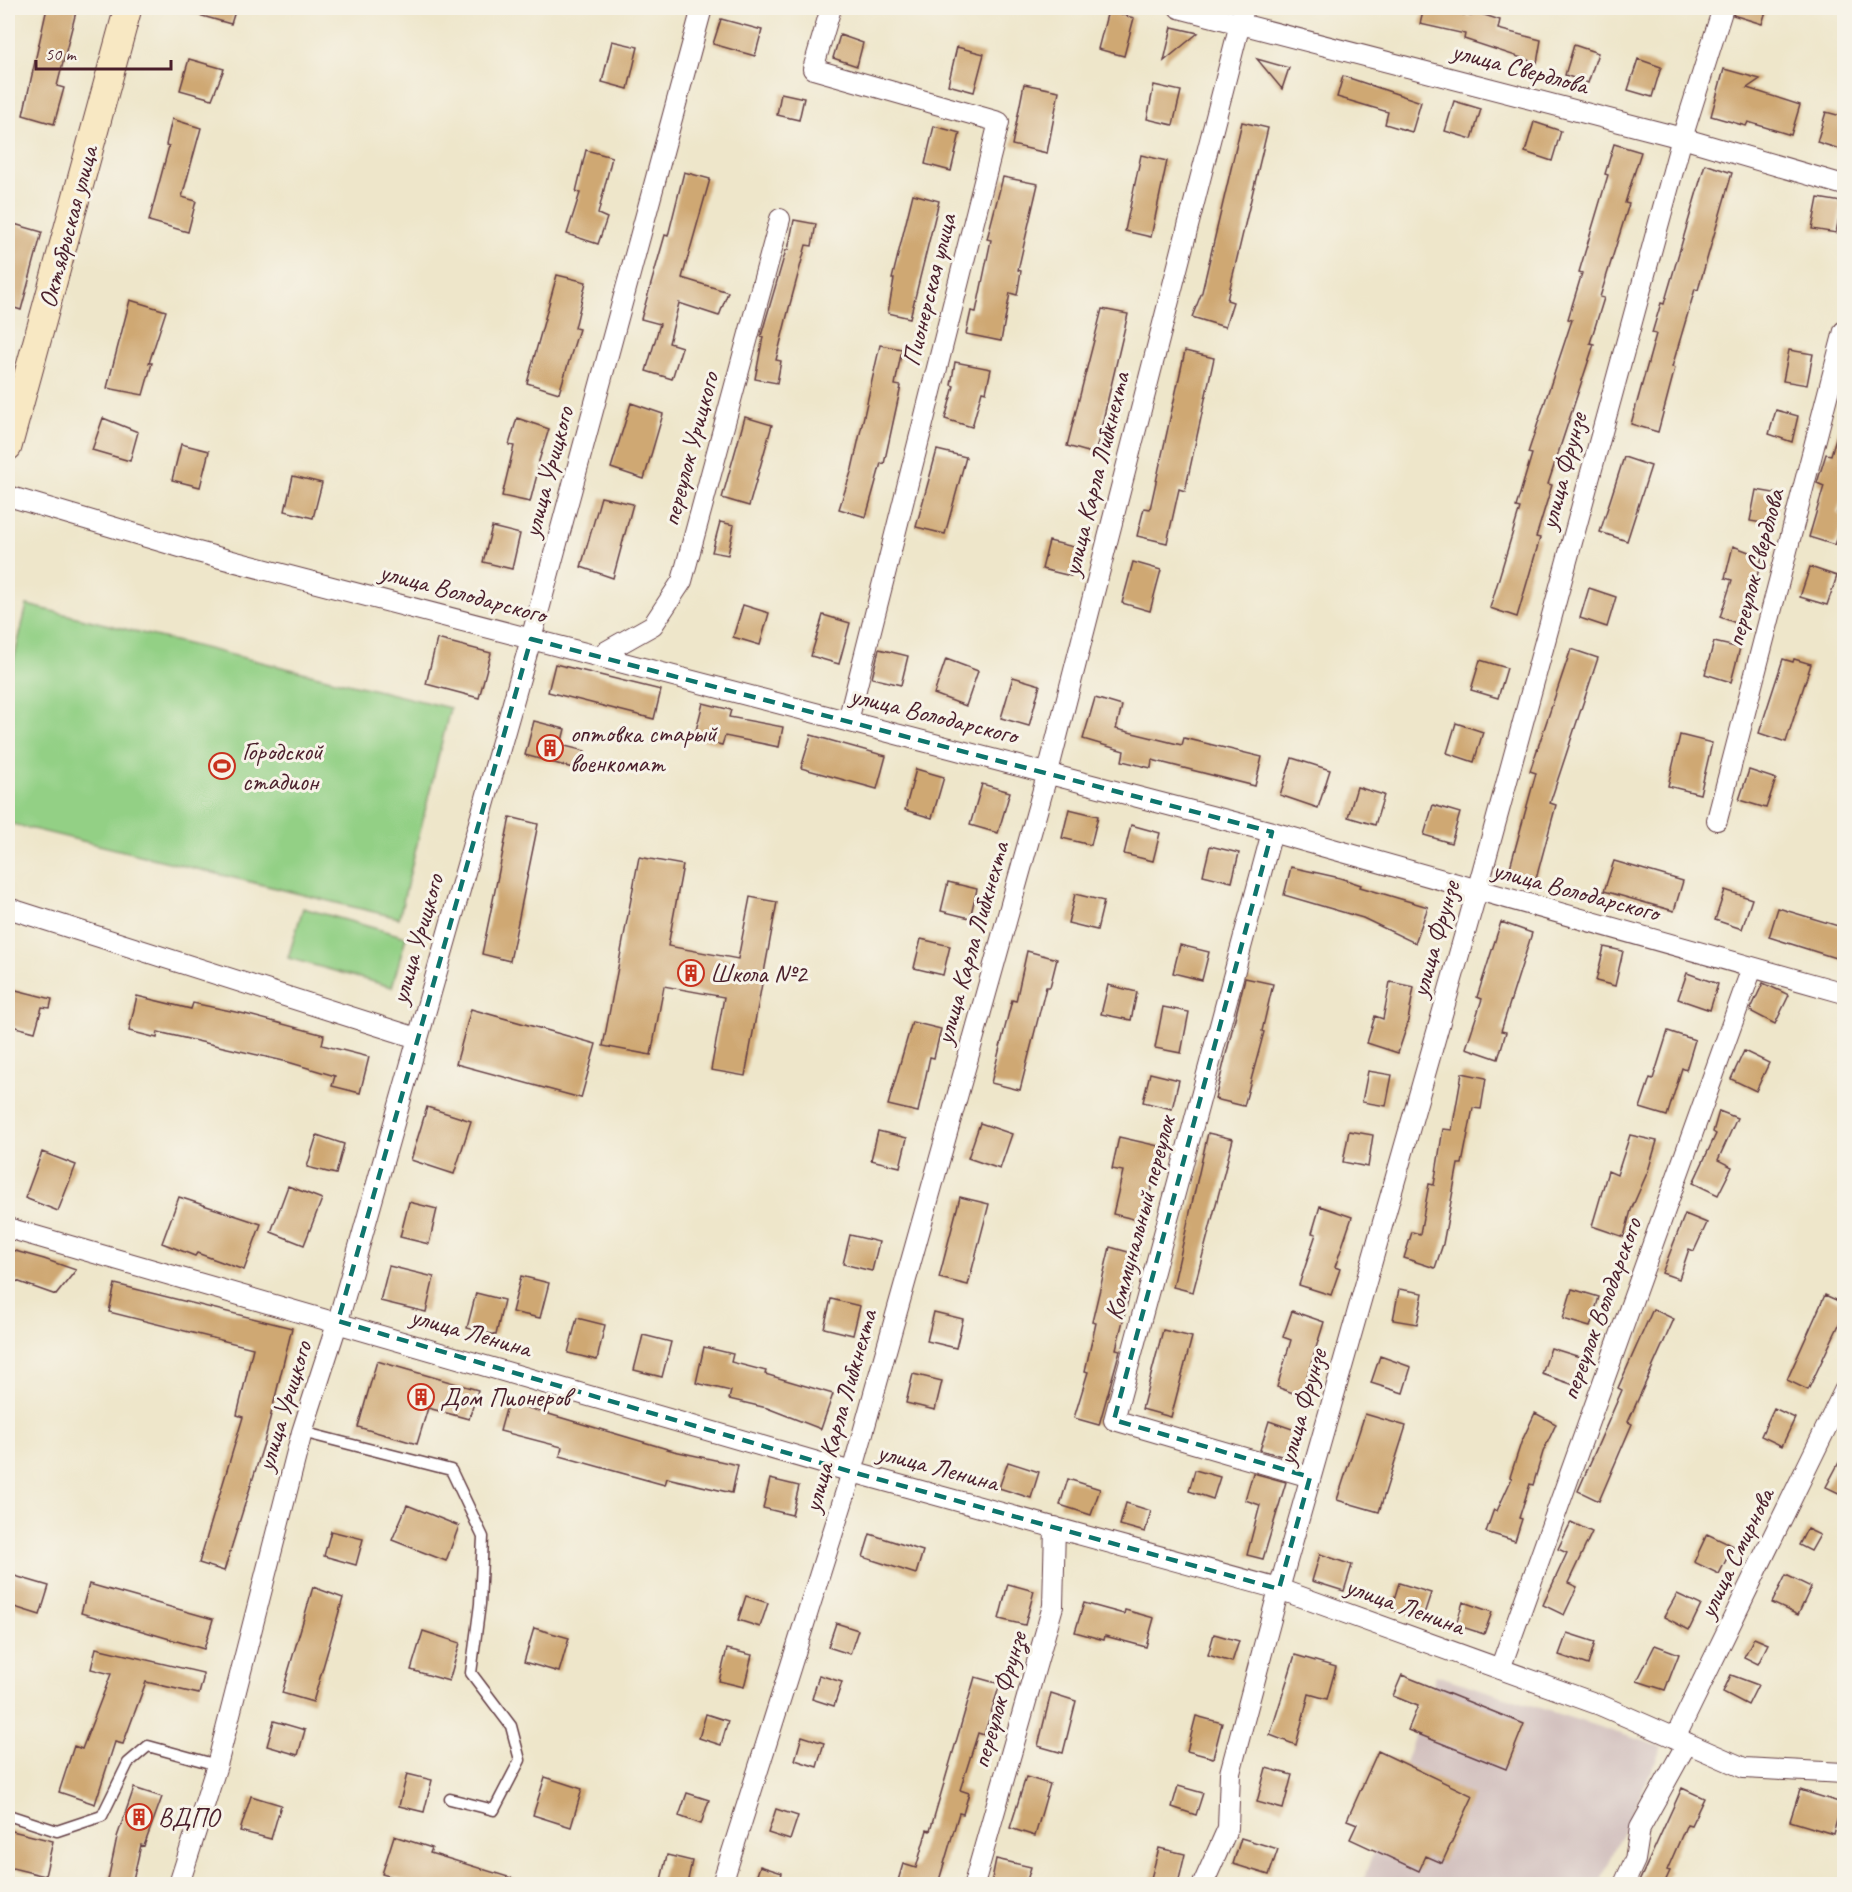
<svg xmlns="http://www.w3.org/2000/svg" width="1852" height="1892" font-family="Caveat,sans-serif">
	<rect width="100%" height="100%" fill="#f7f3e8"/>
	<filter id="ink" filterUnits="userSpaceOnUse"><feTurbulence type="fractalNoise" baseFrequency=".0167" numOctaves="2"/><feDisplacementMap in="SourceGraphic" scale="12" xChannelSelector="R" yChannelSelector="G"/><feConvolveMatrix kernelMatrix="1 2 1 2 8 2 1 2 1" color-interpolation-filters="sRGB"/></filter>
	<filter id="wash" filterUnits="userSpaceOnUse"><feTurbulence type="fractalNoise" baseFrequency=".008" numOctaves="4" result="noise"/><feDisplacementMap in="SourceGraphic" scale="24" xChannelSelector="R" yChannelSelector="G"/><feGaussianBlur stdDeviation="1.35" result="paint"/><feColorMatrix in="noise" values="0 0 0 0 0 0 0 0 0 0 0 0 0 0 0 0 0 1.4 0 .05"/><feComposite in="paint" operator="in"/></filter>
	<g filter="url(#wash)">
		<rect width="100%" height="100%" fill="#eee6ca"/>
		<path fill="#d1bfbd" d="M1436,1675l226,72 -63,137h-237z"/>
		<path fill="#93d085" stroke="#6e7858" stroke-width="1.5" d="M27,605l423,103 -51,210 -391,-95v-139z
			M303,908l103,29 -14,50 -104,-29z"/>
		<g id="blocks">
			<path fill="#cfa873" d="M47,8h30l-20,78 7,2 -10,36 -31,-9z
				M188,8h48l-5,16 -43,-12z
				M1424,8l47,8 1,-5 28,9 -2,9 43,11 -4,23 -73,-24 1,-5 -45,-10z
				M1735,8h32l-5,16 -29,-9z
				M1108,11l26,7 -10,38 -26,-7z
				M721,19l41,11 -7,26 -42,-12z
				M1172,27l26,6 -34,28z
				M840,35l23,8 -6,23 -24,-8z
				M612,41l26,6 -10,42 -26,-7z
				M1574,45l24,8 -10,30 -23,-8z
				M957,47l27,7 -10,38 -26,-7z
				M189,59l35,10 -12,30 -32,-9z
				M1257,59l32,9 -7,21z
				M1638,59l23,8 -9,30 -24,-7z
				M1724,69l36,10 -13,9 53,17 -9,30 -43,-13 -2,4 -35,-10z
				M1343,76l78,26 -9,30 -27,-8 3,-12 -51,-15z
				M1024,84l35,7 -12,62 -35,-8z
				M1154,85l27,6 -8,34 -26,-6z
				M781,93l23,5 -5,22 -22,-5z
				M1454,101l27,8 -9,30 -27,-8z
				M1826,112l19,5v19l-5,13 -23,-7z
				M172,119l29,9 -19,69 14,4 -8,31 -39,-11 20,-75 -3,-1z
				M1242,122l26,6 -41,172 6,2 -8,25 -33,-10 10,-25z
				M1534,122l27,9 -9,30 -27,-9z
				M934,126l26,7 -9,38 -26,-7z
				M1614,144l27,8 -16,51 4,1 -29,93 4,1 -14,45 4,1 -46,140 4,1 -16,52 4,1 -23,79 -27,-9 30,-100 -4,-1 16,-53 -4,-1 44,-133 -4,-1 14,-46 -3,-1 29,-97 -3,-1z
				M586,150l26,7 -14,57 9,4 -9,26 -31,-10 13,-41 -4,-1z
				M1141,155l26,6 -16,76 -26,-6z
				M1705,164l27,9 -34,117 -3,-1 -23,78 3,1 -17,64 -27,-8 25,-90 -4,-1 9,-30 3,1z
				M684,172l26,7 -28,99 46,14 -9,24 -40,-13 -10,40 13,4 -10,32 -26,-8 14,-47 -19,-5 24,-84 3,1z
				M1003,177l35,7 -20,86 3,1 -4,24 -7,-2 -9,48 -35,-7 5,-23 5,1 15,-72 -4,-1z
				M913,194l26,7 -29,117 -22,-5 6,-34h-2z
				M1818,198l24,4 -6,31 -24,-4z
				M794,220l22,4 -4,22 -6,-1 -17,63 -13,52 5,1 -4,22 -22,-4 8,-42 -2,-1 25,-86h2z
				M14,224l28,8 -21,78 -13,-4v-54z
				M557,275l29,7 -11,46 4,1 -20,64 -32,-10z
				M130,300l36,11 -17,52h3l-9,32 -36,-7z
				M1102,309l26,5 -33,140 -28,-8z
				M880,345l22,4 -7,36 6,1 -17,78 -3,-1 -15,54 -27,-8 13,-40z
				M1789,350l24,4 -6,31 -24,-4z
				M1185,351l29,7 -29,133 -6,-2 -12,54 -30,-7 7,-28 6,1z
				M955,362l36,7 -5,23 -4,-1 -10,36 -27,-8 9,-33 -3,-1z
				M631,403l32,11 -19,65 -33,-11z
				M1776,410l22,6 -6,26 -23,-8z
				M745,417l27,8 -23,81 -27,-8z
				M103,418l35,14 -8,29 -38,-11z
				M517,418l32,11 -12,38h2l-9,35 -28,-6 12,-50 -5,-1z
				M1841,421l4,1v68l-8,23 8,4 -10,28 -26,-8 15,-51 -7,-3 9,-29 5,1z
				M181,444l28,7 -9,36 -28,-7z
				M937,450l29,7 -21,77 -29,-7z
				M1624,457l27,9 -24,75 -27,-9z
				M293,476l29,7 -9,35 -28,-7z
				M1756,490l24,4 -6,31 -24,-4z
				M601,497l32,7 -20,74 -32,-11z
				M720,522l14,3 -6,30 -16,-3z
				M492,527l28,7 -8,35 -29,-7z
				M1049,541l29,7 -7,28 -29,-7z
				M1733,546l29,11 -18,69 -24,-9 12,-37 -7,-2z
				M1133,562l28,8 -11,41 -28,-8z
				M1810,567l27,9 -10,29 -27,-8z
				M1589,588l27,9 -9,30 -27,-9z
				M743,605l26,8 -9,32 -27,-8z
				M823,615l27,8 -11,41 -28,-8z
				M437,639l54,14 -12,45 -53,-14z
				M1714,642l26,6 -9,34 -26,-8z
				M879,649l29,7 -7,29 -29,-7z
				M1571,649l27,9 -48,145 6,2 -20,74 -27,-8 27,-98 -6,-2z
				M946,659l32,12 -12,35 -32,-12z
				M1783,659l10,3 1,-3 17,5 -25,78 -27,-9z
				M1480,660l27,8 -9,30 -27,-8z
				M555,664l106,26 -7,29 -106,-27z
				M1013,677l27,8 -11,41 -28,-8z
				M1095,698l27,8 -6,23 66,16 2,-7 78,19 -7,29 -103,-26 -1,8 -29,-7 2,-10 -41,-12z
				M703,703l28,7 -2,7 54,10 -4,20 -54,-11 -3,9 -28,-7z
				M534,721l31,8 -4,16 24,6 -5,19 -55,-15z
				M1456,723l27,9 -9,30 -27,-9z
				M811,735l75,21 -9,33 -76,-21z
				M1680,735l32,8 -12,51 -32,-8z
				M1292,758l38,12 -12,38 -38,-13z
				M916,769l28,8 -12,41 -27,-8z
				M1749,770l27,9 -10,29 -27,-8z
				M982,784l28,8 -12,41 -28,-8z
				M1357,787l27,8 -9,30 -27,-8z
				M1433,805l27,8 -9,30 -27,-8z
				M1069,809l29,7 -7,29 -29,-7z
				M510,817l28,7 -28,137 -28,-7z
				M1131,825l29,8 -7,28 -29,-7z
				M1210,846l29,7 -7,29 -29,-7z
				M639,857l44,8 -15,81 70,13 12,-62 27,5 -32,174 -34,-6 13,-73 -60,-11 -13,69 -48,-9z
				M1614,861l69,20 -9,30 -70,-20z
				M1291,867l49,11 21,7 -1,2 68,20 -13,36 -52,-25 -79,-23z
				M948,882l29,7 -7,29 -29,-7z
				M1725,890l27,9 -10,30 -27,-9z
				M1075,894l29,7 -7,29 -29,-7z
				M1778,908l67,20v33l-76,-24z
				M1501,922l31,11 -31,98 5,1 -8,27 -32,-11 16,-49 -5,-2z
				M921,939l29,7 -7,29 -29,-7z
				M1180,945l29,7 -7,28 -29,-7z
				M1604,947l19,4 -8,35 -19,-5z
				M1027,951l30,8 -7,28h-4l-26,103 -29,-7 21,-83 4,1z
				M1687,973l31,11 -8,26 -32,-11z
				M1245,978l28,6 -11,47 2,1 -20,74 -29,-7z
				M1390,982l24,5 -7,39 -9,27 -31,-10 8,-27 8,3z
				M1763,983l26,12 -14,29 -25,-13z
				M1108,985l29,7 -6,28 -30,-6z
				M8,988l44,11 -2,9 -8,-1 -7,25 -27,-7 5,-21 -5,-1z
				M137,996l54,13 2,-6 52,11 79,21 -2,10 47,12 -9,36 -28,-7 3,-10 -47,-14 -130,-30 -1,6 -28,-7z
				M1163,1007l26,5 -8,41 -26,-5z
				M471,1009l125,35 -15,54 -125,-34z
				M912,1022l29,7 -7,29 -4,-1 -12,55 -30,-7z
				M1668,1031l27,9 -9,30 -4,-2 -15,48 -27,-8 10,-30 3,1z
				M1744,1051l25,12 -13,28 -25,-12z
				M1368,1071l24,4 -6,31 -24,-4z
				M1150,1073l29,7 -7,29 -29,-7z
				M1462,1073l24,5 -5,31 -8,-1 -11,56h-4l-15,80 -8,24 -31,-10 8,-26 8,2 9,-50 5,1 9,-56 9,1z
				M427,1107l44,14 -17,53 -43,-14z
				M1719,1111l18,7 -19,42 14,7 -14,28 -25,-12 23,-49 -3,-2z
				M980,1123l32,11 -12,35 -32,-11z
				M878,1131l29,7 -7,29 -29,-7z
				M1349,1131l24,4 -5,32 -25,-5z
				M1208,1133l25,6 -40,153 -20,-5z
				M317,1135l27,9 -8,30 -29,-7z
				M1630,1135l27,6 -9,30 -17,39 -7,27 -32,-11 16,-55 9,4z
				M1119,1137l44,10 -21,74 -29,-7 10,-43 -11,-2z
				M42,1152l34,13 -18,46 -33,-13z
				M288,1186l34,13 -18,46 -33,-13z
				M179,1197l82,27 -17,46 -47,-17 -2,3 -33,-13z
				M960,1197l29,7 -21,81 -29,-7z
				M409,1202l28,7 -8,35 -29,-7z
				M1320,1206l32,11 -17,50 5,2 -9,26 -32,-10 17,-51 -4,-1z
				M1685,1214l22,9 -13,28 -5,-2 -10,30 -17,-6z
				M850,1235l29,7 -7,29 -29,-7z
				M1110,1247l29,8 -23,94 4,1 -21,75 -25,-7 14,-46 -3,-1 11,-48 -4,-1z
				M8,1249l36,10 32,11 -20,25 -48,-17z
				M389,1266l45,11 -8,35 -46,-11z
				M521,1276l28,7 -9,35 -28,-6z
				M115,1284l177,44 -28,115 -40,128 -25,-8 44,-146 -6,-2 16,-67 -144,-36z
				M1399,1289l24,4 -6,31 -24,-4z
				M1572,1289l27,8 -9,30 -27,-8z
				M476,1293l28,7 -8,35 -29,-7z
				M1825,1295l20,9v8l-37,78 -21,-10z
				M831,1299l29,7 -7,29 -29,-7z
				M1653,1309l21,10 -46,103 4,2 -33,77 -21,-10 44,-101 -4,-2z
				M1292,1311l32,11 -23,74 -24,-9 14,-47 -8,-3z
				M934,1312l29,7 -7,29 -29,-7z
				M577,1318l28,7 -8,35 -29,-7z
				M1163,1330l29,7 -21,80 -29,-8z
				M643,1335l28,7 -9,35 -28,-7z
				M704,1347l29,7 -2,8 35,9 -1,3 68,20 -12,35 -54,-21 -38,-9 2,-8 -35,-8z
				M1551,1348l32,10 -9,27 -32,-11z
				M1380,1356l31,11 -8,26 -32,-10z
				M377,1361l101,29 -9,29 -41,-11 -11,36 -59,-17z
				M913,1374l29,7 -7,29 -29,-7z
				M508,1402l166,49 64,14 -6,28 -65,-15 -2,7 -105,-29 2,-9 -62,-16z
				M1774,1408l21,10 -13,28 -21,-10z
				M1535,1413l21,11 -13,28 -10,33 -3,-1 -11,34 3,1 -7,22 -29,-9 8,-23 3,2 15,-33 -2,-1 11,-34z
				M1365,1414l41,12 -27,86 -42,-12z
				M1269,1421l32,11 -9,27 -32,-9z
				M1845,1451v45l-19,-9z
				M1008,1462l31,10 -8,26 -32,-10z
				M1195,1470l25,7 -7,22 -24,-8z
				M1253,1473l33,9 -23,77 -16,-4 13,-50 -15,-5z
				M770,1479l29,7 -7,29 -29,-7z
				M1068,1479l32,10 -9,26 -31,-10z
				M1126,1503l25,8 -6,21 -25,-7z
				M407,1505l52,21 -13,35 -54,-21z
				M1571,1522l21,10 -24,51 9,4 -13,28 -21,-10 24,-52 -9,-4z
				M1807,1529l13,6 -9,16 -12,-6z
				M331,1531l32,8 -7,26 -32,-9z
				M870,1534l53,17 -7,23 -53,-17z
				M1707,1534l26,12 -14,28 -25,-12z
				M1320,1554l32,11 -8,26 -32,-10z
				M8,1574l41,12 -9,29 -32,-10z
				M1786,1575l25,12 -13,28 -26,-12z
				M1399,1583l32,10 -9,27 -31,-11z
				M89,1584l124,35 -9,30 -123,-36z
				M1008,1584l26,7 -9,34 -26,-6z
				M313,1587l30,11 -30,104 -31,-9z
				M1677,1594l24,11 -12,25 -25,-13z
				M746,1596l22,7 -8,24 -22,-7z
				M1463,1602l29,10 -8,22 -28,-9z
				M1084,1603l40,11 1,-4 29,8 -8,29 -41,-11 -1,4 -29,-8z
				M836,1623l22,7 -8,24 -22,-7z
				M534,1628l35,10 -10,34 -35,-10z
				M423,1631l37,12 -11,38 -38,-11z
				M1567,1633l28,9 -7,23 -29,-10z
				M1214,1634l25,7 -7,21 -24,-7z
				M1754,1638l14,6 -10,20 -14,-7z
				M1655,1645l24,9 -14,36 -28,-9z
				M96,1648l107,25v6l-4,15 -53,-12 -23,62 -8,-2 -20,62 -36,-12 15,-46 8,3 29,-75 -20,-5z
				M727,1649l25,6 -8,32 -25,-6z
				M1295,1655l41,12 -9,32 -18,-5 -13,51 -26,-10z
				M819,1675l23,7 -8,24 -22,-7z
				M1402,1675l122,49 -18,45 -98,-39 10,-24 -25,-10z
				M1731,1675l27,10 -10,20 -25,-13z
				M975,1677l25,7 -16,51 -6,-2 -18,57 9,3 -6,21 -4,-1 -21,71h-41l6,-20 13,4 11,-38 3,1z
				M1051,1693l25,8 -13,52 -25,-7z
				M706,1714l22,7 -7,24 -22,-7z
				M1196,1716l26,7 -9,35 -26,-7z
				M274,1721l31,9 -7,25 -31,-9z
				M802,1736l22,7 -7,24 -22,-7z
				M1378,1751l95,45 -31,67 -16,-7 -7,15 -69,-32 7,-15 -10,-4z
				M1266,1768l26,7 -9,34 -26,-7z
				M407,1774l25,6 -8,32 -25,-6z
				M545,1777l37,12 -11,38 -38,-12z
				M1026,1777l24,7 -15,52 -25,-8z
				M1178,1786l25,7 -7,22 -24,-8z
				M134,1788l28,9 -18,49 -3,-1 -9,39h-13l-11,-4 9,-43z
				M1682,1788l22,10 -13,27 -4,-1 -20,46 3,1 -6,13h-26z
				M1800,1790l42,13 -9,31 -43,-13z
				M687,1793l22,7 -8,24 -22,-8z
				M251,1796l30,9 -10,34 -31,-8z
				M776,1809l22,7 -8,24 -22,-7z
				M8,1830l45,11 -8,35 -37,-9z
				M394,1836l38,12 -2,5 91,28v3h-105l-34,-10z
				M1241,1838l37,11 -9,26 -36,-11z
				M1159,1848l26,6 -7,30 -28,-2z
				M667,1855l25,6 -5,23h-27z
				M996,1859l35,8 -5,17h-35z
				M760,1866l22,7 -3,11h-25z"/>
		</g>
	</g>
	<g filter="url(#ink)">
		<use href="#blocks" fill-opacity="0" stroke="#633d43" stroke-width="1.5"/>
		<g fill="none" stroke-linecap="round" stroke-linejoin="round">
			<defs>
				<path id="lane" d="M302,1432l149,38 32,67 -3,67 -9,69 40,53 9,34 -26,50 -44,-11
					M8,1815l49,16 45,-15 26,-53 20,-17 69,19"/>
				<path id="street" d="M831,8l-18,61 186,53 -151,599
					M1179,8l503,130 162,47
					M8,496l182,54 1082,282 572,161
					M598,656l55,-31 29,-44 98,-362
					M1717,820l127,-489
					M1272,832l-158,588 196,57
					M8,908l409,130
					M8,1228l844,244 427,117 321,116 144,63 100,5
					M1500,1669l252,-701
					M1675,1738l169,-347
					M179,1884l38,-119 85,-333 36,-111 193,-682 171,-631
					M722,1884l130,-412 196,-700 196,-764
					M974,1884l79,-278 2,-79
					M1203,1884l25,-56 2,-55 49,-184 198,-698 205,-753 41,-130
					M1624,1884l11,-24 5,-32 47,-85"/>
				<path id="secondary" d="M8,447l120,-439"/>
			</defs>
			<use href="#lane" stroke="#633d43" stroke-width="13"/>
			<use href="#street" stroke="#633d43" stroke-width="22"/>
			<use href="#secondary" stroke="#633d43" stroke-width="29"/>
			<use href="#lane" stroke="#fff" stroke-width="10"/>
			<use href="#street" stroke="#fff" stroke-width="20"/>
			<use href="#secondary" stroke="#f8e8c3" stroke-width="27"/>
		</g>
	</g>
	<path fill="none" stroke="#0f766e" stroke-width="4.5" stroke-dasharray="12 8" stroke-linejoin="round" d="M531,639l741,193 -158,588 196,57 -31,112 -427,-117 -514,-151z"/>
	<defs>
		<symbol id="building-ring" viewBox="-11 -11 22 22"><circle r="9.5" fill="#f7f3e8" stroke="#c8321e" stroke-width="1.5"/><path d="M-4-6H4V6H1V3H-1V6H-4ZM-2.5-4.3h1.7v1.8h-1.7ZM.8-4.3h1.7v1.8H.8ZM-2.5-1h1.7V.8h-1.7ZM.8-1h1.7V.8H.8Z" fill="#c8321e"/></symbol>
		<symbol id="stadium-ring" viewBox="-11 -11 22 22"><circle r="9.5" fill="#f7f3e8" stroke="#c8321e" stroke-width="1.5"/><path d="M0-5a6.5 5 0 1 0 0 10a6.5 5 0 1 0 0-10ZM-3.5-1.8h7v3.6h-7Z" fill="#c8321e"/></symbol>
	</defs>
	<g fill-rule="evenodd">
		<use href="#building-ring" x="535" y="733" width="30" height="30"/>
		<use href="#stadium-ring" x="207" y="751" width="30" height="30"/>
		<use href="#building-ring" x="676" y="958" width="30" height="30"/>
		<use href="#building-ring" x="406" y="1382" width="30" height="30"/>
		<use href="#building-ring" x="124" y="1802" width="30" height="30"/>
	</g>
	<g text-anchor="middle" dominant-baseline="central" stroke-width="6" stroke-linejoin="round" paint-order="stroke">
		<g font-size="26" fill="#4a1f2b" stroke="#f7f3e8">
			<text transform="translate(1520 68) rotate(15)">улица Свердлова</text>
			<text transform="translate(68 227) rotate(-75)">Октябрьская улица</text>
			<text transform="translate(929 290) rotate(-76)">Пионерская улица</text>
			<text transform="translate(690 449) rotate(-75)">переулок Урицкого</text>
			<text transform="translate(1563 471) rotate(-75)">улица Фрунзе</text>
			<text transform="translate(548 472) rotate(-75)">улица Урицкого</text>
			<text transform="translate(1096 474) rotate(-76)">улица Карла Либкнехта</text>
			<text transform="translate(1755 568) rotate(-75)">переулок Свердлова</text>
			<text transform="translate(463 593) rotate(15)">улица Володарского</text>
			<text transform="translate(934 715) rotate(14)">улица Володарского</text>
			<text transform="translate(1576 891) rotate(15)">улица Володарского</text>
			<text transform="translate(417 939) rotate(-74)">улица Урицкого</text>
			<text transform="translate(1435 939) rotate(-74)">улица Фрунзе</text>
			<text transform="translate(972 943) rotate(-74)">улица Карла Либкнехта</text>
			<text transform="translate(1140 1218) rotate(-75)">Коммунальный переулок</text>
			<text transform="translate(1601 1309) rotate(-70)">переулок Володарского</text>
			<text transform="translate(471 1332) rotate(16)">улица Ленина</text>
			<text transform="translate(284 1406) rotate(-73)">улица Урицкого</text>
			<text transform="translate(1302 1407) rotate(-74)">улица Фрунзе</text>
			<text transform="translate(840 1411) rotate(-74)">улица Карла Либкнехта</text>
			<text transform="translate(938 1467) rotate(15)">улица Ленина</text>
			<text transform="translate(1736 1553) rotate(-64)">улица Смирнова</text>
			<text transform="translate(1405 1606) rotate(20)">улица Ленина</text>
			<text transform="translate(999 1700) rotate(-74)">переулок Фрунзе</text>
		</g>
		<g font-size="26" fill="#4a1f2b" stroke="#f7f3e8" text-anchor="start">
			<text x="570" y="733">оптовка старый<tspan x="570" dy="30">военкомат</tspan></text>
			<text x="242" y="751">Городской<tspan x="242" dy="30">стадион</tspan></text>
			<text x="710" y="973">Школа №2</text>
			<text x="440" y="1397">Дом Пионеров</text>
			<text x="158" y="1817">ВДПО</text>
		</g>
	</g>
	<rect width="1852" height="1892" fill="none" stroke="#f7f3e8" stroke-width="30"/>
	<path d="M36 60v9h135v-9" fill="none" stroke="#4a1f2b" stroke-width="3"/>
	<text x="45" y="60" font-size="18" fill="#4a1f2b" stroke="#f7f3e8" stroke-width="4.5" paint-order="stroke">50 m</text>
</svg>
